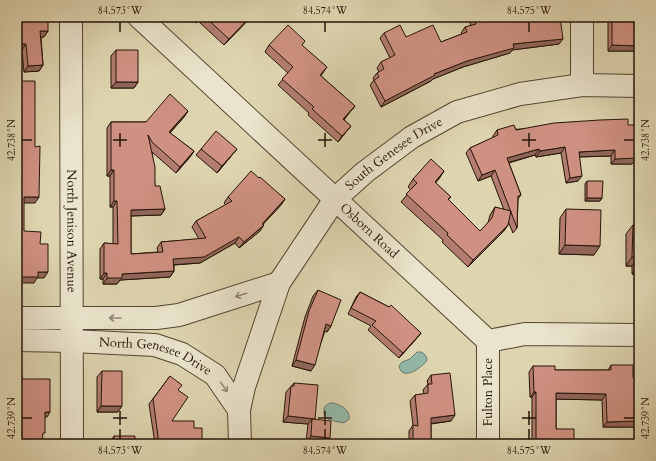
<svg xmlns="http://www.w3.org/2000/svg" width="656" height="461" font-family="Cardo,serif">
	<rect width="100%" height="100%" fill="#ded5b0"/>
	<filter id="stains"><feTurbulence type="fractalNoise" baseFrequency=".005" numOctaves="4"/><feColorMatrix values="0 0 0 0 .2 0 0 0 0 .09 0 0 0 0 .02 0 0 0 .5 -.17"/></filter>
	<radialGradient id="worn" r=".72"><stop offset=".6" stop-color="#630" stop-opacity="0"/><stop offset="1" stop-color="#630" stop-opacity=".3"/></radialGradient>
	<path fill="#93b9a9" stroke="#677768" d="M417,352h5l4,4 1,4c-5,8 -25,22 -28,6l3,-4 8,-3z
		M330,403c9,0 21,7 19,16l-5,4c-8,-2 -22,-2 -20,-13 0,-4 2,-5 6,-7z"/>
	<g fill="none" stroke-linecap="round" stroke-linejoin="round">
		<defs>
			<g id="minor">
				<path id="s1" d="M71,17l1,427"/>
				<path id="s2" d="M139,17l349,324 37,-7 114,1"/>
				<path d="M582,17v68"/>
				<path d="M17,318h139l23,-3 100,-32"/>
				<path id="s3" d="M17,340l55,1 83,4 27,9 33,21 24,35"/>
				<path id="s4" d="M240,444l-1,-34 5,-23 35,-104 56,-84 30,-27 47,-35 45,-25 63,-18 62,-9 57,1"/>
				<path d="M488,444v-103"/>
			</g>
		</defs>
		<use href="#minor" stroke="#534431" stroke-width="24"/>
		<use href="#minor" stroke="#eae4cc" stroke-width="22"/>
	</g>
	<path fill="#b27d70" stroke="#251407" d="M17,17l31,14 -4,6h-3l2,28 -4,6 -15,1 -2,-22z
		M189,17h62l-27,28 -26,-24 -2,2z
		M468,17h92l-1,27 -47,6 -2,3 -47,14 -30,12 -2,2 -50,26 -11,-22 4,-5 -1,-2 4,-5 2,-1 -2,-4 4,-6 9,-4 -10,-20 4,-5 22,4 35,5 21,-8 -1,-1 4,-6 6,-1z
		M610,17h29v34h-31v-32z
		M269,45l33,1 25,21 -6,9 34,30 -5,6 -6,8 7,6 -5,6 -8,10 -30,-27 1,-2 -31,-28 10,-12 -23,-21z
		M116,50l22,32 -4,6h-23v-32z
		M188,111l-4,6 -14,16 24,18 -4,6 -14,16 -24,-21 3,34 10,23 -4,6 -30,1v38l27,-2 -1,-4 4,-6 38,-3 -7,-12 4,-6 30,-16 -2,-2 4,-6 31,-19 26,21 -4,6 -18,19 -3,7 -21,17 -4,-5 -35,20 -26,2v6l-4,6 -50,3 -3,4h-14v-5h-3v-30l4,-6 9,1v-37h-3v-31h-3v-48l4,-6h35z
		M628,125l7,36 -3,3h-21v-8l-32,1 -1,24 -12,2 -5,-30 -25,4 -1,-2 -26,8 12,32 -3,4 -1,29 -4,5 -5,-12v4l-5,7 -35,35 -26,-25 1,-2 -42,-38 10,-12 -3,-3 5,-8 31,-8 -9,12 16,14 -3,3 32,31 8,-8 2,-8 5,-8 9,3 -13,-34 -13,5 -12,-28 4,-5 23,-10v-2l4,-6z
		M201,149l31,6 -15,18 -21,-18z
		M587,181l15,17 -2,3h-15v-17z
		M566,209l28,46 -35,-1 1,-36z
		M639,216v58h-7v-8h-6v-32l7,-9h1v-2z
		M318,290l13,36 -4,6 -2,-1 -14,40 -19,-5 13,-49 8,-21z
		M360,292l29,15 32,26 -4,5 -18,20 -31,-28 3,-4 -23,-12 8,-17z
		M611,365l22,13 6,51h-5v-2h-31l-1,-27 -46,-1v30l18,15h-42v-47h-2l-1,-25 4,-6 22,4h53z
		M102,371l16,41h-21v-35z
		M431,375l20,46 -20,3v20h-22v-13l4,-6 -3,-24 5,-6 9,-1 -1,-4 5,-6 -1,-3z
		M170,376l8,14 -6,31 22,7 8,16h-47l-6,-40z
		M294,383l21,36 10,25 -19,-2 2,-18 -25,-2 3,-30z
		M114,436l21,8h-25v-2z"/>
	<path fill="#91665b" stroke="#251407" d="M250,17h1l-27,28 5,-6z
		M40,31h8l-4,6h-8z
		M563,39l-4,5 -47,6 -2,3 -47,14 -30,12 -2,2 -50,26 4,-6 49,-27 33,-13 46,-17z
		M17,44h9l-4,6h-5z
		M612,45l27,1v5h-31z
		M43,65l-4,6 -15,1 4,-6z
		M116,82h22l-4,6h-23z
		M355,106l-5,6 -11,13 4,-6z
		M188,111l-4,6 -19,21 4,-6z
		M351,126l-5,6 -8,10 4,-6z
		M565,147l-4,6 -25,4 4,-6z
		M237,149l-20,24 5,-7z
		M539,149l-4,6 -32,9 4,-6z
		M615,150l-4,6 -36,1 4,-5z
		M194,151l-4,6 -14,16 4,-6z
		M636,155h3v6h-4l-3,3h-21l4,-5z
		M111,170h3l-4,6h-3z
		M495,170l-4,6 -13,5 4,-6z
		M444,171l-5,8 -9,10 5,-7z
		M582,176l-4,5 -12,2 4,-5z
		M24,197h15l-4,6h-15z
		M587,198h15l-2,3h-15z
		M285,199l-4,6 -23,25 4,-6z
		M114,201h3l-4,6h-3z
		M165,209l-4,6 -34,1 4,-6z
		M264,225l-4,6 -21,17 5,-6z
		M508,225l-5,7 -35,35 5,-7z
		M239,237l-4,6 -35,20 -31,2 4,-6z
		M565,245l35,1 -6,9 -35,-1z
		M632,257h7l-7,9h-6z
		M639,265v9h-7z
		M174,271l-4,6 -50,3 -3,4h-14l4,-6 15,-4z
		M38,272h10l-4,6h-7l-3,5h-17v-6z
		M104,273h3l-4,6h-3z
		M326,324l5,2 -4,6 -5,-2z
		M421,333l-4,5 -18,20 4,-5z
		M296,360l19,5 -4,6 -19,-5z
		M534,392h2l-4,5h-2z
		M556,393l50,1 -4,6 -50,-1z
		M101,406h21l-4,6h-21z
		M45,412h5l-3,5h-5z
		M455,415l-4,6 -24,3 4,-6z
		M288,416l27,3 -3,5v-5l-4,5 -25,-2z
		M638,421l-4,6h-31l4,-5z
		M638,423h1v6h-5z
		M311,436l19,2 -5,6 -19,-2z
		M413,440h7l-3,4h-7z"/>
	<path fill="#cf9182" stroke="#251407" d="M17,17h31v14h-8l3,34 -15,1 -2,-22h-9z
		M205,17h45l-21,22z
		M474,17h86l3,22 -50,5 1,4 -47,13 -33,13 1,1 -50,26 -11,-21 5,-3 -2,-4 7,-4 -3,-7 14,-7 -11,-22 16,-8 6,12 27,-12 8,17 26,-10 -2,-5 11,-3z
		M612,17h27v29l-27,-1z
		M288,25l17,16 -3,4 25,22 -7,8 35,31 -12,13 8,7 -9,10 -30,-27 2,-2 -32,-28 11,-12 -24,-22z
		M116,50h22v32h-22z
		M17,81h18v66l5,-1 -1,51h-15v34l17,1 -1,12h8v28h-10v5h-21z
		M170,94l18,17 -19,21 25,19 -14,16 -28,-25 -4,-7 7,32v19h5l5,23 -34,1v44l32,-2 -2,-10 45,-4 -10,-17 36,-20 -4,-4 23,-26 8,7 1,-1 25,22 -23,25 2,1 -20,17 -5,-5 -35,20 -31,2 1,12 -52,3v4h-15v-5h-3v-30l14,1 -1,-43h-3v-31h-3v-48h35z
		M628,119v6h11v30h-3l1,3 -22,1v-9l-36,2 3,24 -12,2 -5,-31 -25,4 -1,-2 -32,9 14,37 -3,1 -1,32 -22,-58 -13,5 -12,-27 28,-13 -1,-5 17,-5 2,5 38,-7 46,-3z
		M216,131l21,18 -15,17 -21,-17z
		M431,159l13,12 -9,11 16,15 -3,2 32,32 12,-13 3,-11 16,4 -3,14 -35,35 -26,-25 1,-2 -42,-39 11,-11 -4,-4z
		M587,181h16l-1,17h-15z
		M566,209l35,1 -1,36 -35,-1z
		M633,225h6v40v-8h-7z
		M318,290l23,10 -10,26 -5,-2 -11,41 -19,-5 13,-49z
		M360,292l29,15 2,-2 30,28 -18,20 -31,-28 4,-4 -25,-13z
		M611,365h22v13h6v45h-1v-2l-31,1 -1,-28 -50,-1v36h18v15h-38v-52h-2l-1,-26h22v4h56z
		M102,371h20v35h-21z
		M450,373l5,42 -24,3v26h-11v-4h-7v-15l5,1 -3,-31 13,-2v-9h4l-1,-9z
		M17,375h5v4h28v33h-5v21h-2l-1,11h-25z
		M170,376l12,9 -4,5 10,7 -16,24h22v7h8v16h-43l-6,-45z
		M294,383l24,2 -3,34 -27,-3 3,-30h3z
		M312,419l19,2 -1,17 -19,-2z
		M114,436h21v8h-21z"/>
	<defs><path id="oneway-shaft" d="M-6 0H5M1.5-3L5.5 0L1.5 3" fill="none" stroke-width="1.6" stroke-linecap="round" stroke-linejoin="round"/></defs>
	<g stroke="#918673">
		<use href="#oneway-shaft" transform="translate(241 295) rotate(162)"/>
		<use href="#oneway-shaft" transform="translate(115 318) rotate(180)"/>
		<use href="#oneway-shaft" transform="translate(224 387) rotate(55)"/>
	</g>
	<path fill="none" stroke="#251407" stroke-width="1.5" d="M120,22v10M325,22v10M529,22v10M120,133v14M325,133v14M529,133v14M22,140h10M113,140h14M318,140h14M522,140h14M624,140h10M120,411v14M325,411v14M529,411v14M22,418h10M113,418h14M318,418h14M522,418h14M624,418h10M120,429v10M325,429v10M529,429v10"/>
	<g text-anchor="middle" dominant-baseline="central" stroke-width="3.5" stroke-linejoin="round" paint-order="stroke">
		<g font-size="13" fill="#251407" stroke="#eae4cc">
			<text stroke="none"><textPath href="#s4" startOffset="343">South Genesee Drive</textPath></text>
			<text stroke="none"><textPath href="#s2" startOffset="314">Osborn Road</textPath></text>
			<text stroke="none"><textPath href="#s1" startOffset="214">North Jenison Avenue</textPath></text>
			<text stroke="none"><textPath href="#s3" startOffset="141">North Genesee Drive</textPath></text>
			<text transform="translate(488 392) rotate(-90)">Fulton Place</text>
		</g>
	</g>
	<rect width="656" height="461" fill="none" stroke="#ded5b0" stroke-width="44"/>
	<rect x="22" y="22" width="612" height="417" fill="none" stroke="#251407" stroke-width="1.5"/>
	<g font-size="10" text-anchor="middle" fill="#251407">
		<text x="120" y="14">84.573°W</text>
		<text x="325" y="14">84.574°W</text>
		<text x="529" y="14">84.575°W</text>
		<text transform="translate(645 140) rotate(-90)" y="4">42.738°N</text>
		<text transform="translate(11 140) rotate(-90)" y="4">42.738°N</text>
		<text transform="translate(645 418) rotate(-90)" y="4">42.739°N</text>
		<text transform="translate(11 418) rotate(-90)" y="4">42.739°N</text>
		<text x="120" y="454">84.573°W</text>
		<text x="325" y="454">84.574°W</text>
		<text x="529" y="454">84.575°W</text>
	</g>
	<rect width="100%" height="100%" filter="url(#stains)"/>
	<rect width="100%" height="100%" fill="url(#worn)"/>
</svg>
